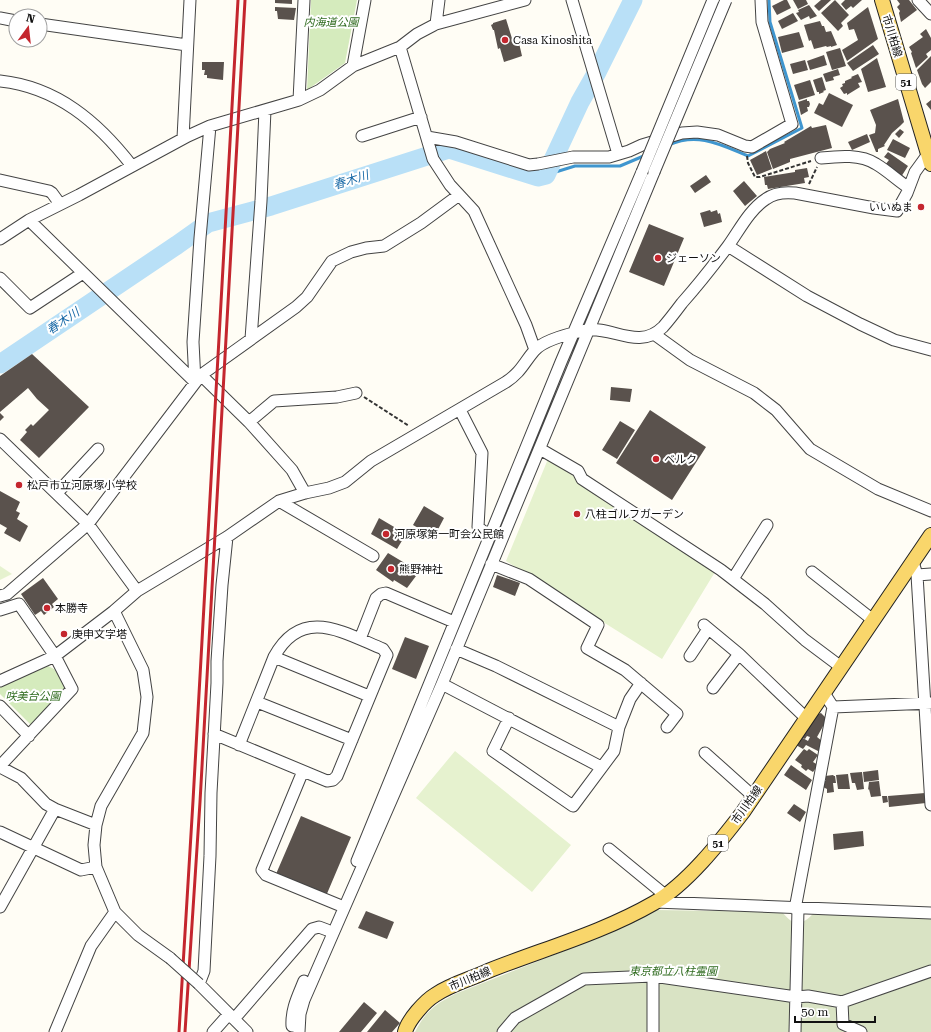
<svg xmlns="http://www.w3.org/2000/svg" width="931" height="1032" font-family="'Roboto Serif','Noto Sans JP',serif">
	<rect width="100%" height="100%" fill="#fffdf5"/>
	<path fill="#d5ebbd" d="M311,0h46l-12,63 -38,27z
		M48,666l6,3 14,19 -34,40 -34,-34v-8z"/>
	<path fill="#d9e3c4" d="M657,910l125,2c12,14 18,15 32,1l117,4v115h-516c11,-21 19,-27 40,-38l129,-51z"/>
	<path fill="#e6f2cf" d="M548,459l167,113 -53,87 -156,-98z
		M0,566l12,8 -12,6z
		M455,751l116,94 -39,47 -116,-94z"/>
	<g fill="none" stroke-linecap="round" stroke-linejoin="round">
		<path stroke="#3f96cf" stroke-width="3" d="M669,145c29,-13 52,0 79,11l54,-28 -32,-106 -1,-22
			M546,175l29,-9h45l26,-11"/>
		<path stroke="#b9e0f7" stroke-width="19" d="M0,364l177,-119 31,-22 63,-17 178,-57 89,28 8,-2 34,-73 17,-30 36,-72"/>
	</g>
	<path fill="#5a524d" d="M275,0h17v4l-17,-1z
		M784,0h3l4,8 -14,7 -5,-9z
		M793,0h13l2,4 -10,5z
		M821,0h10l-12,11 -5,-5z
		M835,0l14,15 -8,8 2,3 -5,5 -17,-18z
		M845,0h17l-9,8 -2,-2 -5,4 -5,-6z
		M897,0h12l8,10 -16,12 -2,-9 1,-2 -3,-4 3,-3z
		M809,5l8,11 -7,3 -1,-3 -8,4 -5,-7 3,-1 -1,-2z
		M275,7l21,1 -2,12 -16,-1 -1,-8h-2z
		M868,7l10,32 -31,22 -5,-11 16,-10 -4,-11 -5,1 -2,-7z
		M793,13l5,8 -16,8 -4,-8z
		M506,19l8,26 5,-2 3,13 -18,6 -4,-14 -2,1 -4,-19h-1l-2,-5 2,-1v-1z
		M820,21l2,5h2l2,6 5,-1 6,14 -6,2v-1l-4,1 -1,-1 -12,3 -3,-9 -2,1 -5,-16z
		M926,29l5,9v12l-5,4 2,3 -12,11 -5,-15 1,-1 -3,-5 14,-10 -3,-3z
		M799,32l5,15 -22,6 -4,-16z
		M873,45l6,9 -26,17 -6,-8z
		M840,48l6,18 -14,4 -6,-18z
		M824,55l3,10 -17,5 -3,-9z
		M931,56v26l-6,6 -3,-4 -5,-14z
		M877,58l9,29 -18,5 -7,-23z
		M805,60l3,10 -15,4 -3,-10z
		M202,62h22l-1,18 -16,-2v-3h-3l1,-5h-3z
		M838,69l2,6 -7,2 1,3 -8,2 -3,-8z
		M858,74l4,8 -4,1 2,4 -13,8v-2l-3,1 -4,-6 3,-2 -1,-2 3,-1v-2l7,-3 -1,-1z
		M822,77l4,13 -3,1 1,1 -5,2v-2h-2l-4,-12z
		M810,80l5,15 -16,5 -5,-15z
		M829,93l24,12 -11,22 -28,-14 5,-10 4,2z
		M807,99v2h2l1,3 -1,3h-2l1,4 -7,4 -3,-13z
		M898,99l6,23 -4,4 -8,7 -8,12 1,1 -7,3v3h-2l-7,-17 6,-2 1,-8 -6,-15z
		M931,100v10l-5,-6z
		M826,125l6,23 -42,11v3l-17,7 -6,-17 3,-3 15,-6 -1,-1 27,-16 1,2z
		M900,129l4,3 -5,6 -4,-4z
		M867,134l3,8 -18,8 -4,-8z
		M893,139l17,9 -5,10 -18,-8z
		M766,151l6,18 -15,6 -7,-15z
		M888,152l20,14 -7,11 -16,-12 4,-5 -5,-3z
		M807,168l2,9 -5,1 1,5 -37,6 -1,-4h-2l-1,-8 31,-5v-2z
		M706,175l5,7 -16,11 -5,-7z
		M744,181l13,15 -12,10 -12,-15z
		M710,210l1,2 6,-2 1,4 2,-1 2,9 -18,5 -4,-14z
		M649,224l35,14 -20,48 -35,-14z
		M32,354l57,53 -50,51 -19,-18 7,-8 -2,-2 6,-6 2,2 16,-16 -12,-11 -9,-11 -28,24v-36z
		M611,387l21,2 -2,13 -20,-2z
		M650,410l56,37 -34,53 -56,-37z
		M0,413l4,4 -4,4z
		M620,421l15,9 -18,29 -15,-9z
		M0,491l20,11 -4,9 4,2 -3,6 11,7 -8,16 -16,-9 3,-5 -7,-4z
		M424,506l20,12 -10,19 -21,-12z
		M379,518l27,16 -9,15 -26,-15z
		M388,553l20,12 -2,3 10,8 -9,12 -13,-8 -1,2 -17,-12z
		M497,575l23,8 -5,13 -22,-9z
		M43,578l15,21 -6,5 2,3 -10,8 -3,-4 -6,4 -14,-21z
		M405,637l24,9 -13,33 -24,-10z
		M816,713l2,1 3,-1 6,6 -10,18 5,4 -2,11 -14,-7 -3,4 -7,-4 5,-8 7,4 2,-4 -3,-1 -2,3 -5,-3z
		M804,749l3,2 2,-2 9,6 -5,7 5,3 -5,7 -5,-3 -2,2 -5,-4 1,-2 -7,-5z
		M791,765l21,15 -6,10 -22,-15z
		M878,770l1,10 -15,2 -1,-10z
		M862,772l2,17 -7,1 -2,-7h-3l-2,-10z
		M848,774l2,15h-12l-2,-14z
		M833,775l1,1h1l1,7h-3l1,9 -7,1v-4l-4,-2 1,-6h2l-1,-5z
		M879,781l2,15 -10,1 -2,-8 -1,1 1,-8z
		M925,793l1,10 -37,4 -1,-11z
		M882,796h5l1,6 -5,1z
		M794,804l12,8 -6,10 -13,-9z
		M301,816l50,21 -25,59 -50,-22z
		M863,831l1,15 -30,4 -1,-16z
		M366,911l28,11 -7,17 -29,-11z
		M364,1002l13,11 -16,19h-22z
		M385,1010l15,13 -8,9h-25z"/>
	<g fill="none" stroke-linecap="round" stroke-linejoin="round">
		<defs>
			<path id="minor" d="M572,0l46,154
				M918,0l13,14
				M0,18l16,3
				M40,24l147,21
				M436,24l3,-24
				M400,47l33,112 17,26 24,26 52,114 9,25
				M353,66l12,-66
				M0,81c57,6 98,41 132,85
				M299,100l5,-100
				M362,136l59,-19
				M427,137l29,5 73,23 9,-1 35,-7h36l20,-6 13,-6 40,-12 15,-1 21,3 27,11 7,1 40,-23 -30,-102 -1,-22
				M183,138l7,-138
				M821,158c18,-2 40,-4 55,6 12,7 22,17 33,24
				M0,180l49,11 3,2 8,11
				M29,220l166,162
				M0,239l29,-19 50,-25 109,-59 22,-10 89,-26 21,-10 33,-24 47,-19 17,-13 19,-10 89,-24
				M728,246l79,50 53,28 34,16 37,10
				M0,278l30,30 53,-35
				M654,334l36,26 64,33 22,17 34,39 68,40 53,22
				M251,339l10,-138 4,-91
				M201,375l48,47 43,48 13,23
				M195,382l-2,-40 7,-104 10,-112
				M460,410l22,43 -4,74 5,4 8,2
				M249,422l25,-21 63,-4 19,-4
				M0,439l88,85 49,67
				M540,449l38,22 4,8 139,91 44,34 40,36 36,27
				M57,493l41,-44
				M279,501l94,55
				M227,537l-5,48 -5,76v22l-6,110 -1,63 -6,115 -5,13 48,48
				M913,562l4,13 14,230
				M491,564l38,15 69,46 -11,23 38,22 52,44 -10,13
				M812,572l61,48
				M917,575l14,-1
				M733,579l34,-54
				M0,596l7,-2 81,-70 113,-149 95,-68 11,-10 25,-36 19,-9 15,-4 18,-2 37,-23 38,-28
				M0,610l19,-6 36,52 17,33 -72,77
				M114,611l29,59 4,27 -4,36 -42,73 -5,19 -2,20 2,22 19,45 23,23 32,23
				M704,625l35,29 67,64
				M360,639l16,-41 5,-4 5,-1 68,29
				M456,649l40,17 123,61 -5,24 -41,55 -80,-55 16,-33
				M690,656l18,-27
				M274,657l95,39
				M0,681l55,-25 59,-45 23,-20 90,-54 52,-36 26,-8 24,-5 16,-6 26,-21 135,-79c15,-10 17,-18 28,-31 10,-12 38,-18 53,-21 25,-4 52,21 76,-3 7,-8 13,-16 19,-24 16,-18 31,-37 46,-57 11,-15 21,-36 38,-47 8,-6 19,-7 29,-6l79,15 23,3 10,-18 8,-21 16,-22
				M442,684l159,83
				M713,688l26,-34
				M824,693l9,14 98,-4
				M257,702l95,38
				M0,706l29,30
				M619,727l11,-28 11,-16
				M214,734l113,47 6,-1 4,-4 50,-121 -4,-6c-41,-17 -81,-43 -109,8l-35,88
				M705,753l48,43
				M0,767l21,11 25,26 9,5 41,16
				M303,771l-41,99 4,5 73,30
				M0,832l81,38 15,-3
				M609,849l56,46
				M357,861l204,-499 81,-190
				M655,902l276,11
				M0,907l55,-98
				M795,909l38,-202
				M842,1002l89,-31
				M234,1019l78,-90 7,-2 8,3
				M292,1026c-1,-17 6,-30 12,-45
				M55,1032l36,-86 24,-34
				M213,1032l16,-18
				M299,1032l1,-18 4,-14 138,-316 212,-512
				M503,1032l12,-14 69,-39 69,-3 143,21 12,-1 34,6 1,22 18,8
				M653,1032v-56
				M795,1032l3,-123"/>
			<path id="major" d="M882,0l49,164
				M405,1032c3,-12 20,-31 30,-37 16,-11 36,-16 53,-24 55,-22 114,-38 166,-68 33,-19 66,-61 89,-91l188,-277"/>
		</defs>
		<use href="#minor" stroke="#444" stroke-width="13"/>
		<use href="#major" stroke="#222" stroke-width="16"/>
		<path stroke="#333" stroke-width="2" stroke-dasharray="4 2" stroke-linecap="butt" d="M747,156l1,7 7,14h5l51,-16
			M809,184l8,-17
			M364,397l45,29"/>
		<use href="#minor" stroke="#fff" stroke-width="11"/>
		<use href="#major" stroke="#f9d66b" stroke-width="14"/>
		<path stroke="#c4262e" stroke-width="3" d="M179,1032l14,-231 45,-801
			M185,1032l15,-230 45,-802"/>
		<defs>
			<path id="minor-bridge" d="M642,172l71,-172
				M654,172l72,-172
				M170,958l29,26"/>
		</defs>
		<use href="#minor-bridge" stroke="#444" stroke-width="13" stroke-linecap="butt"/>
		<use href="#minor-bridge" stroke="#fff" stroke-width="11"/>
	</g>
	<g fill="#c4262e" stroke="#fff" stroke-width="1.5">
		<circle cx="505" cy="40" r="4"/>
		<circle cx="921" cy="207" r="4"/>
		<circle cx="658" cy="258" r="4"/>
		<circle cx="656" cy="459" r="4"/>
		<circle cx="19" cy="485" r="4"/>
		<circle cx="577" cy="514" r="4"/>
		<circle cx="386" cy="534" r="4"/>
		<circle cx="391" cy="569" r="4"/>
		<circle cx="47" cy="608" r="4"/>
		<circle cx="64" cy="634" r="4"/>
	</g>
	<g text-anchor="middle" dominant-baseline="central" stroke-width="4" stroke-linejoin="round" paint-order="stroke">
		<g fill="#fff" stroke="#585858" stroke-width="1">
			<rect x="896" y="74" width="20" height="16" rx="3"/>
			<rect x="708" y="835" width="20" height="16" rx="3"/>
		</g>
		<g font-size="10" font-weight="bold" fill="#111">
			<text x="906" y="82">51</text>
			<text x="718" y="843">51</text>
		</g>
		<g font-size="11" font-style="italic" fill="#2f6b1f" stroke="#fff">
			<text x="331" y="22">内海道公園</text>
			<text x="33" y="696">咲美台公園</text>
			<text x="673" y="971">東京都立八柱霊園</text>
		</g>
		<g font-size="11" fill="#111" stroke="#fff">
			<text transform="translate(892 36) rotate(73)">市川柏線</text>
			<text transform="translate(747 805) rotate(-55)">市川柏線</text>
			<text transform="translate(470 979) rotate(-23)">市川柏線</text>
		</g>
		<g font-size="11" fill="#111" stroke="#fff" text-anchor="start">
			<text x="513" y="40">Casa Kinoshita</text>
			<text x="913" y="207" text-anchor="end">いいぬま</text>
			<text x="666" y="258">ジェーソン</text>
			<text x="664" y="459">ベルク</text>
			<text x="27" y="485">松戸市立河原塚小学校</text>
			<text x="585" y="514">八柱ゴルフガーデン</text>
			<text x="394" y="534">河原塚第一町会公民館</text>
			<text x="399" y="569">熊野神社</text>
			<text x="55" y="608">本勝寺</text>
			<text x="72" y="634">庚申文字塔</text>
		</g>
		<g font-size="12" font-style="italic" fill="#1768a6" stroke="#fff">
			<text transform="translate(351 180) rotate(-18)">春木川</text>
			<text transform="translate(63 321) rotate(-34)">春木川</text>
		</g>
	</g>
	<g transform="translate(28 28) rotate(15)"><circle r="19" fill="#ffffff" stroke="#a0a0a0"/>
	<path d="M0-3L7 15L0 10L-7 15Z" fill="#c4262e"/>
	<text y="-6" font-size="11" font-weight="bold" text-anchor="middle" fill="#111111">N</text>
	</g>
	<path d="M795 1016v6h80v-6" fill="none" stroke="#111111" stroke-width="2"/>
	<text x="801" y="1016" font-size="12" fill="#111111" stroke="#ffffff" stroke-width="3" paint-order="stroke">50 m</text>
</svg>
